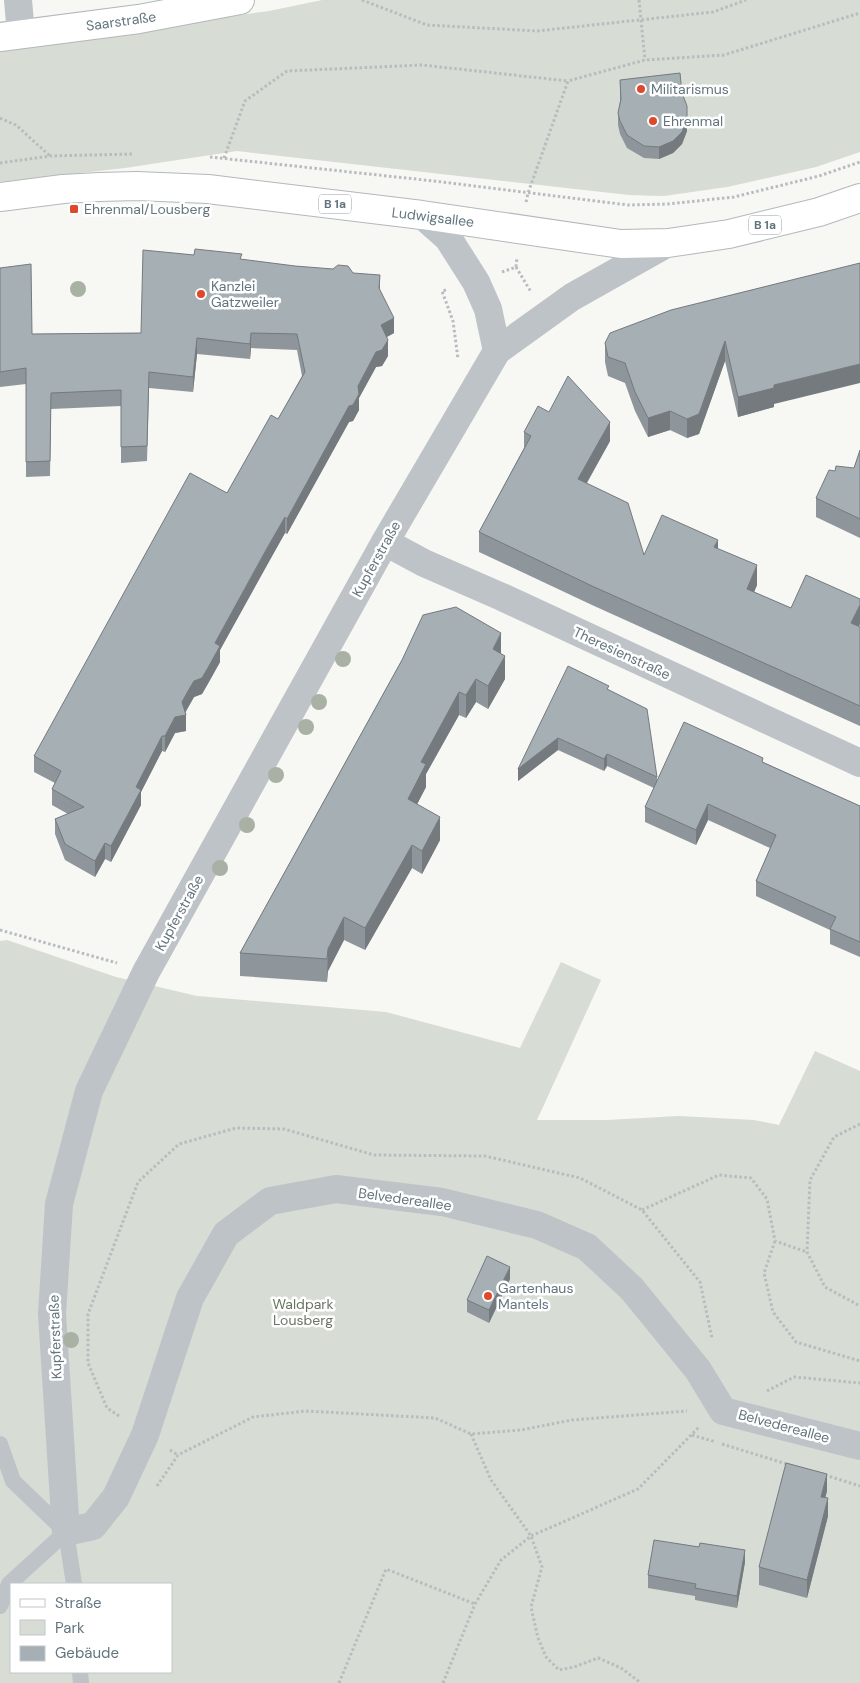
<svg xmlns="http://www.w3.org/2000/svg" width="860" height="1683" font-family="'DM Sans',sans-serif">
	<rect width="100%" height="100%" fill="#f7f7f4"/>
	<path fill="#d7dcd4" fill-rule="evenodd" d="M322,0h538v152l-44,15 -89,20 -63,9 -35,-1 -392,-44 -112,17 -125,14v-133l269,-38z
		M7,940l109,37 81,19 189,16 134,36 41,-86 40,18 -64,140h70l72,-4 75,4 25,5 36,-74 45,20v612h-860v-742zM11,1584h160v88h-160z"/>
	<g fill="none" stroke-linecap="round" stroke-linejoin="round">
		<defs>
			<path id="primary" d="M0,37l139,-18 101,-19
				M0,197l63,-8 36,-2 38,-1 71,3 214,26 199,29 47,-1 61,-9 90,-22 41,-14"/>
		</defs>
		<use href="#primary" stroke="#b2b8bb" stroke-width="30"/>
		<path stroke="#b9bcbf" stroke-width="3" stroke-dasharray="2.5 2.5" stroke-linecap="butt" d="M362,0l65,25 110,6 176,-19 33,-12
			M639,0l6,60
			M0,118l16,7 34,31
			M210,157l224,24 194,24 40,-1 66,-7 85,-21 41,-14
			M224,158l21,-57 42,-30 135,-6 146,16
			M0,163l50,-7 84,-2
			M526,202l2,-9 40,-112 77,-21 79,-5 136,-42
			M516,267l15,25
			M502,272l14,-5 1,-10
			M446,290l-4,1 11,30 5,38
			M0,930l117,33
			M860,1124l-26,13 -24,43 -3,72 18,35 35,19
			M642,1210l77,-35 32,3 16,21 8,42 32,11
			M775,1241l-11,32 9,39 23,30 64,19
			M767,1391l27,-14 66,6
			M119,1416l-12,-8 -19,-45v-49l50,-132 41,-38 57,-16 48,1 90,26 111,1 95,22 62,32 58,72 12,56
			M471,1434l20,46 40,56 11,31 -11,40 7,31 8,19 13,13 15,-3 24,-9 23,10 20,15
			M692,1435l24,7
			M722,1444l68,21
			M170,1450l8,5
			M825,1475l35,11
			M157,1486l21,-31 75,-38 53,-6 129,7 36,16 50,-4 51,-10 115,-9
			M339,1683l47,-114 89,35
			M443,1683l32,-79 26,-44 30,-24 107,-47 62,-63"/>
		<path stroke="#bec3c7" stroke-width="16" d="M0,1444l13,37 53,51
			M66,1532l8,52
			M0,1606l9,-22 57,-52
			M80,1672l1,11"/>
		<path stroke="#bec3c7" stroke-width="28" d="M18,0l3,34
			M422,215l26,23 28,44 12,27 9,42
			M668,243l-96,54 -75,54 -112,191 -239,430 -57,119 -30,113 -7,110 14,218 27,-6 23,-29 29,-62 45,-137 36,-64 44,-33 66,-12 106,13 95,23 50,22 45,42 66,81 25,41 137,35
			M385,542l39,21 78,34 358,166"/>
		<use href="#primary" stroke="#fff" stroke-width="28"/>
	</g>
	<g fill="#a8b1a4">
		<circle cx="78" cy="289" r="8"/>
		<circle cx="343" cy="659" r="8"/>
		<circle cx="319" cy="702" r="8"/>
		<circle cx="306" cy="727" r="8"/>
		<circle cx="276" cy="775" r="8"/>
		<circle cx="247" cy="825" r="8"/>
		<circle cx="220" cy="868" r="8"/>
		<circle cx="71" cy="1340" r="8"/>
	</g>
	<path fill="#8e969b" d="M620,80l62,13 5,38 -5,13 -9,9 -14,6 -15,-1 -17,-10 -7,-14 -2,-9v-12l2,-11z
		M242,260l111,13 27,18 14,42 -7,4 1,19 -6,10 -6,1 -17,31v12l-6,11 -4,1 -62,112 -2,-1 -19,33 -46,84v12l-11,20 -7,12 -8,3 -9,15 1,19 -11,2 -10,19 -3,-1 -21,41v13l-30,57 -6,-3 -10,18 -30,-17 -10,-26v-15l13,-5 -16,-9v-16l3,-6 -21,-11v-16l193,-263 51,-74 24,-43 -5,-26 -46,-2 -1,11 -53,-5 -4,38 -44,-4 -2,73 -26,2v-57l-70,3 -1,67 -24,1v-93l-26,3v-119l32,66 109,-1z
		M860,263l-86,141v3l-36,10 -13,-56 -26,73 -12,4 -17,-8 -22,7 -13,-26 -10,-28 -17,-7 -3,-14v-19z
		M549,412l61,29 -23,42 57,72 74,-6 39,36 -3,7 37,16 69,-9v25l-1,3h1v99l-268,-121 -113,-53v-20l45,-84v-16z
		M860,450v88l-44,-21v-19l19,-27 19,-3z
		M501,654l4,25 -17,30 -12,-7 -10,16 -7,-3 -33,59v13l-9,17 23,36 -18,34 -10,-6 -47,82 -21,-10 -16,31 -1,11 -87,-6v-23l162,-293z
		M609,690l48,87v4l106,-19 97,44v151l-30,-13v-14l-74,-34v-15l14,-33 -62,-28 -12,25 -51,-23v-15l9,-19 -47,-22 -3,5 -46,-21 -40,31v-12z
		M510,1279l-21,44 -22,-11v-12z
		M827,1491l-2,7 3,18 -21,82 -48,-13v-18z
		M745,1562l-8,46 -42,-8v-4l-47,-8v-13z"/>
	<path fill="#747a7e" d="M687,119v12l-5,13 -9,9 -14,6v-12z
		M380,275v16l-1,-3z
		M394,318v15l-13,7v-15z
		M251,333v15l-1,11v-15z
		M197,338v16l-4,38v-15z
		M388,340v16l-6,10 -6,1 -17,31v12l-6,11 -4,1 -62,112v-15l89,-167z
		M725,341v20l-26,73 -12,4v-19z
		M860,364v19l-86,21v3l-36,10v-20l36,-12z
		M670,411v19l-22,7v-19z
		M610,422v19l-32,57v-19z
		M285,517v16l-65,117v12l-18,32 -8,3 -10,18h2v16l-11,2 -10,19v-16l23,-45z
		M718,540v20l-4,-13z
		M757,565v20l-10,24v-20z
		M860,605v19l-9,19v-20z
		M501,633v23l-8,-7z
		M505,656v23l-17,30v-23z
		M476,679v23l-10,16v-23z
		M459,692v23l-33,59v13l-18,35v-23l13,-37z
		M162,736v15l-21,41v13l-30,57v-16l25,-59z
		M558,738v12l-40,31v-12z
		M607,754v12l-3,5v-12z
		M708,804v16l-12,25v-15z
		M440,817v23l-18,34v-23z
		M105,843v16l-10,18v-16z
		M412,845v23l-47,82v-22z
		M344,917v23l-16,31 -1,11 1,-33z
		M510,1267v12l-21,44v-13z
		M827,1474v17l-6,23v-17z
		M828,1498v18l-21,82v-18z
		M745,1550v12l-8,46v-12z"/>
	<path fill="#a5afb4" stroke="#747a7e" d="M680,73l2,20 5,13v13l-5,13 -9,9 -14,6 -15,-1 -17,-11 -7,-14 -2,-8 3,-14 -1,-19z
		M195,249l47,5 -2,5 55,7 38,3 5,-4 10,1 5,7 27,2 -1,13 15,30 -13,7 7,15 -6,10 -6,2 -18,34 1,8 -6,11 -4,1 -62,113 -2,-2 -19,33 -51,93 5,3 -11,20 -7,12 -8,3 -6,10 -6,11 4,13 -11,2 -10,19h-3l-26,51 5,3 -30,56 -6,-3 -10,18 -30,-17 -10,-25 29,-12 -32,-18 9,-18 -27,-15 156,-283 37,20 44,-78 7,4 27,-47 -8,-38 -46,-1 -1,11 -53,-6 -4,39 -44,-5 -2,74 -26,1v-57l-70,3 -1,68 -24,1v-94l-26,4v-104l31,-4 1,70 109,-1 2,-83 51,5z
		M860,263v101l-86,21v3l-36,9 -13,-56 -26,73 -12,5 -17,-8 -22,7 -13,-26 -10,-29 -17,-6 -3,-14 5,-10 61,-23z
		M568,376l42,46 -32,57 50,24 16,52 18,-40 56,25 -4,7 43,18 -10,24 44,19 15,-33 54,24v6l-9,18 9,4v79l-268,-120 -113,-54 52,-96 -7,-4 14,-26 11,6z
		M860,450v69l-44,-21 13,-28 6,1 1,-5 18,2z
		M456,607l45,26 -8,16 12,7 -17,30 -12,-7 -10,16 -7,-3 -38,70 5,2 -18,35 32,18 -18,34 -10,-6 -47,83 -21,-11 -16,32 -1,10 -87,-6 162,-293 21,-45z
		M568,666l41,20 -2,3 40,20 10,68 -50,-23 -3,5 -46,-21 -40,31z
		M684,722l79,36 -1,4 98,44v136l-30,-13 6,-12 -80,-36 20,-46 -68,-31 -12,26 -51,-23z
		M487,1256l23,11 -21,43 -22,-10z
		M786,1463l41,11 -6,23 7,1 -21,82 -48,-13z
		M654,1540l45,7 1,-4 45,7 -8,46 -42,-8 1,-4 -48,-9z"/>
	<g fill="#e0482c" stroke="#fff" stroke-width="2">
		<circle cx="641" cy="89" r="5"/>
		<circle cx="653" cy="121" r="5"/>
		<rect x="69" y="204" width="10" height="10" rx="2.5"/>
		<circle cx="201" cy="294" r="5"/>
		<circle cx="488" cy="1296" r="5"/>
	</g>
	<g text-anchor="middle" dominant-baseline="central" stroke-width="5" stroke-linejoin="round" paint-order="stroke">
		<g fill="#fff" stroke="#929ea5" stroke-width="1">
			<rect x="319" y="194.5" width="32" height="19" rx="4"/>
			<rect x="749" y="215.5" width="32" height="19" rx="4"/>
		</g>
		<g font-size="12" font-weight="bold" fill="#63757f">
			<text x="335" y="204">B 1a</text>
			<text x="765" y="225">B 1a</text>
		</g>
		<g font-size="14" fill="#63757f" stroke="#fff">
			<text transform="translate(121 21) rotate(-8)">Saarstraße</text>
			<text transform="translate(433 217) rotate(7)">Ludwigsallee</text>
			<text transform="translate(376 559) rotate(-61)">Kupferstraße</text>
			<text transform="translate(622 653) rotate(25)">Theresienstraße</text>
			<text transform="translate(179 913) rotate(-61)">Kupferstraße</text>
			<text transform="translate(405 1199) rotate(8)">Belvedereallee</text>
			<text transform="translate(55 1337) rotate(-92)">Kupferstraße</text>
			<text transform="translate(784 1426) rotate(15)">Belvedereallee</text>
		</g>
		<g font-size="14" fill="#63757f" stroke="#fff" text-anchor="start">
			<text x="651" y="89">Militarismus</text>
			<text x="663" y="121">Ehrenmal</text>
			<text x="84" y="209">Ehrenmal/Lousberg</text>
			<text x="211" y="286">Kanzlei<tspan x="211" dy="16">Gatzweiler</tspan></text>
			<text x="498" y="1288">Gartenhaus<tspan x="498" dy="16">Mantels</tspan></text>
		</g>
		<g font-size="14" fill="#677762" stroke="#fff">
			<text x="303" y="1304">Waldpark<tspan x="303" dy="16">Lousberg</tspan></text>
		</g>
	</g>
	<rect x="10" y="1583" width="162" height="90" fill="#ffffff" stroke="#c1c8cc"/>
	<rect x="20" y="1599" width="25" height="8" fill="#ffffff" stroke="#c1c8cc"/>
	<text x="55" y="1608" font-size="15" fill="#63757f">Straße</text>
	<rect x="20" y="1620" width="25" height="15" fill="#d7dcd4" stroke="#c1c8cc"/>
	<text x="55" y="1633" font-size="15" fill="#63757f">Park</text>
	<rect x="20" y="1646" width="25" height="15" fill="#a5afb4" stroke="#c1c8cc"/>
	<text x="55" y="1658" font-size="15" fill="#63757f">Gebäude</text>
</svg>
